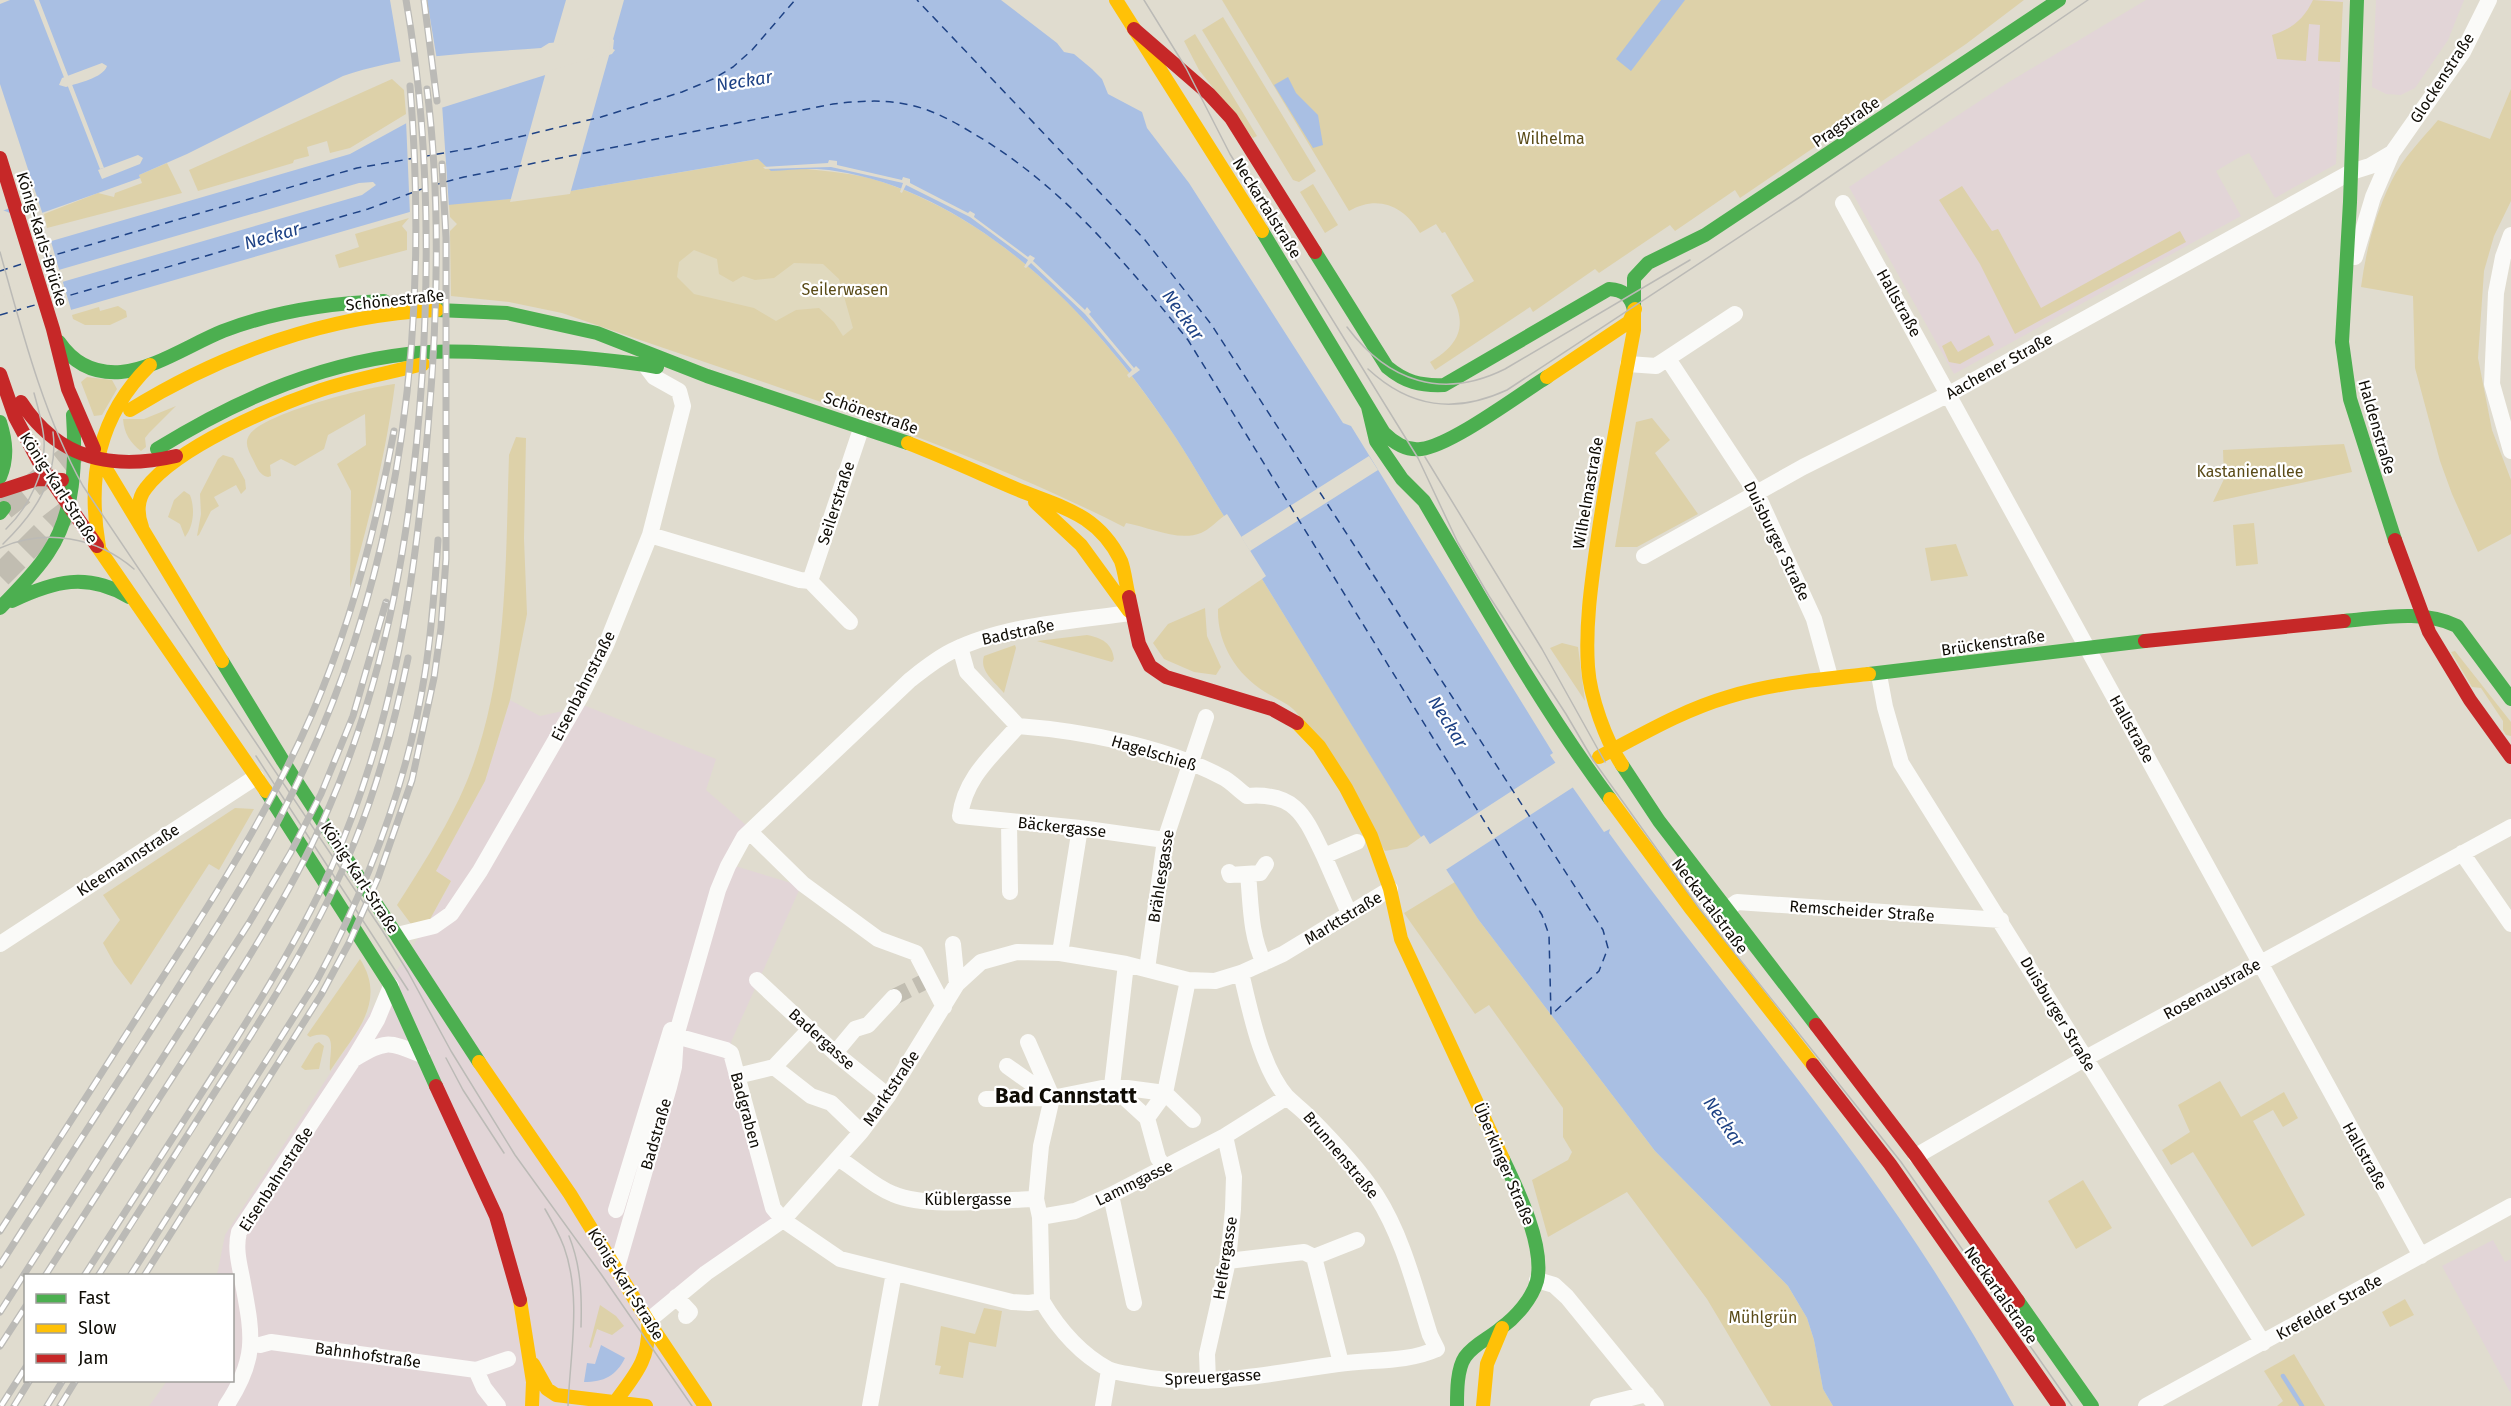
<svg xmlns="http://www.w3.org/2000/svg" width="2511" height="1406" font-family="'Fira Sans',sans-serif">
	<rect width="100%" height="100%" fill="#e0dccf"/>
	<path fill="#e2d5d7" d="M2146,0h197l-7,164 -61,34 -26,-45 -11,5 -22,13 25,45 -287,158 -105,-187 155,-102z
		M2376,0h88l-16,40 -33,48 -14,7 -15,-1 -14,-7z
		M510,700l30,16 46,-10 130,53 -10,31 40,35 -24,37 79,24 -70,156 50,184 -125,95 55,85h-562l18,-25 65,-1v-104l-15,-1 8,-40 204,-314 22,-39 -15,-11 49,-90z
		M2493,1240l12,22 6,-3v135l-69,-128z"/>
	<path fill="#ddd1a9" d="M1222,0h802l-58,44 -226,154 -5,-8 -60,41 -5,-6 -71,48 -4,-4 -62,43 -3,-5 -95,63 -5,-8c28,-16 39,-36 21,-67l23,-14 -29,-49 -3,1 -6,-9 -16,9c-16,-27 -42,-39 -71,-22z
		M2313,0l30,2 -3,60 -22,-1 2,-36 -11,-1 -3,37 -29,-2 -5,-24c20,-6 32,-16 41,-35z
		M1223,17l93,154 -17,11 -6,-2 -91,-150z
		M1195,34l62,102 -4,2 -54,-68 -15,-29z
		M392,79l12,11 2,24 -56,34 -20,5 -3,-12 -20,6 2,9 -15,4 -1,3 -95,28 -9,-21z
		M2511,89v112l-17,35 -10,35 -6,87 14,72 19,50v54l-33,18 -26,-58 -12,-33 -25,-93 -2,-72 -52,-9c5,-37 14,-73 31,-107 11,-22 30,-41 46,-60l52,19z
		M759,159c15,3 32,9 48,10 25,3 48,4 72,12 118,38 213,135 282,235 23,32 42,67 63,100 -7,5 -15,14 -23,17 -23,9 -52,-6 -75,-10l-2,4c-179,-91 -373,-147 -562,-214l-53,-11 -58,-6 -1,-65 7,-7 -7,-7 -1,-13 92,-8z
		M167,163l15,30 -135,35 -3,-14 54,-21 16,4 1,-4 27,-10 -3,-8z
		M1313,184l25,41 -13,8 -25,-41z
		M1962,186l30,45 6,-2 43,79 139,-77 6,11 -171,92 -35,-70 -41,-64z
		M409,218l-7,8 5,6v18l-68,18 -4,-13 24,-8 -4,-13z
		M118,306l8,5 1,6 -17,8h-25l-12,-6 -1,-4 27,-8 1,4z
		M1989,335l5,10 -34,19 -11,-2 -7,-16 9,-5 7,11z
		M87,377l25,3 5,9 -15,26 -8,1 -13,-34z
		M395,384c-9,70 -26,136 -45,204l1,-97 -14,-27 29,-19 -1,-31 -37,21 -4,14 -29,17 -14,-7 -11,6 1,11 -3,1c-10,-2 -12,-13 -17,-21 -3,-7 -7,-14 -1,-22 15,-21 118,-47 145,-50z
		M176,406l-27,27 -4,5 1,9 -5,4c-11,-8 -17,-18 -18,-32h21z
		M1652,418l18,22 -15,13 43,61 -61,33h-22l21,-125z
		M516,437l10,1 -2,101 3,75 -17,86 -25,81 -49,90 15,10 -22,40 -18,3 -14,-19c22,-34 44,-69 62,-106 50,-106 46,-229 50,-344z
		M2344,444l8,28 -139,30 11,-23 -1,-29z
		M223,455l10,3 12,22 1,9 -5,5 -5,-9 -22,12 5,9 -8,5 -12,24 -2,1 4,-22 -1,-20 18,-35z
		M184,491l6,4c5,13 4,31 -5,42l-5,-13 -12,-7 6,-17z
		M2254,523l4,41 -22,2 -3,-41z
		M1956,544l12,32 -37,5 -6,-33z
		M1262,579l159,258 -14,10 -22,4c-30,-46 -57,-94 -89,-139 -7,-8 -21,-14 -31,-20 -29,-18 -48,-49 -47,-83z
		M1205,608l2,28 14,31 -5,8 -22,-3 -30,-13 -11,-16 15,-19z
		M1087,635c15,3 25,8 27,24l-2,3 -75,-21z
		M1562,643l16,4 7,54 -35,-53z
		M1015,645l1,3 -12,45c-9,-11 -25,-22 -20,-37z
		M2455,651l56,71v14l-5,-1 -3,-5v-9l-22,-33 -9,-1 -21,-35z
		M235,808l19,1 -35,61 -10,-6 -78,121 -17,-22 -11,-20 17,-23 -17,-25z
		M1455,882l23,37 177,232 133,135 19,32 7,22 9,49 10,17h-62l-64,-107 -80,-107 -79,45 -16,-57 36,-20 4,-8 -9,-15v-29l-74,-103 -14,9 -71,-101z
		M360,959c28,44 -6,75 -30,112 -2,-17 11,-45 -20,-34l-3,-2z
		M319,1042l5,4 -5,23 -14,1 -4,-3 14,-23z
		M2220,1081l21,36 43,-25 14,26 -15,9 -10,-17 -20,11 52,94 -53,32 -59,-95 -22,13 -9,-15 28,-18 -12,-27z
		M2083,1180l29,48 -36,21 -28,-48z
		M2405,1299l9,16 -24,12 -8,-15z
		M600,1305l16,11 8,10 -12,9 -15,-6 -6,19 -2,-1z
		M984,1308l18,3 -6,36 -27,-5 -6,36 -24,-4 2,-8 -6,-1 6,-39 34,8z
		M2294,1354l31,52h-48l6,-5 -19,-30z"/>
	<path fill="#e0d9be" d="M694,250l23,9 2,15 14,8 10,-6 12,4 19,-2 20,-15 29,1 16,15 14,49 -10,8 -9,-14 -15,-14 -23,2 -20,11 -22,-13 -60,-14 -17,-17 2,-15z"/>
	<path fill="#a9bfe3" fill-rule="evenodd" d="M10,0h991l56,43 7,9 10,2 18,15 10,10 6,15 34,18 5,16 42,55 154,240 8,3 202,327 -3,2 54,77 6,-3 -1,4c81,112 171,219 253,332 55,76 107,158 152,241h-181l-10,-17 -9,-49 -7,-22 -19,-32 -133,-135 -177,-232 -54,-84 -3,2 -3,-4 -156,-254 4,-3 -39,-62 -3,2c-21,-33 -40,-68 -63,-100 -74,-108 -191,-225 -326,-245 -21,-4 -43,-1 -64,0l-13,-12 -217,37 -114,11 -422,122 -5,-29 362,-105 14,-10 -3,-3 -14,1 -359,104v-31l350,-102 75,-41 187,-59 3,-4 -2,-1 1,-9 -3,-2 -62,5 -8,5c-66,5 -135,6 -198,28l-156,78 -48,21 1,3 -115,41 -25,-10v-205zM102,63l5,3c-4,12 -29,17 -41,21l-7,-2 3,-7zM138,155l5,3 -3,6 -38,15 -4,-9z
		M1661,0h24l-54,71 -15,-12z
		M1288,77l8,16 22,22 5,30 -10,3 -39,-63z
		M601,1345l24,13c-9,18 -21,24 -41,24l3,-19 8,1z"/>
	<path fill="#e0dccf" d="M34,0h5l30,78 -4,2z
		M390,0h37l10,60 -36,5z
		M566,0h58l-14,50 -1,-9 -56,4z
		M610,52l-40,142 -60,8 36,-130z
		M71,82l33,86 -4,1 -33,-85z
		M0,84l43,131 -17,7 -9,-17 -17,7z
		M442,104l7,103 -21,3 -18,5 -4,-95 18,-10z
		M829,160l8,1v4l65,15 1,-3 7,2v4l58,30 2,-2 5,3 -1,3 54,40 2,-2 5,3 -2,3 52,49 2,-3 4,5 -2,2 45,54 2,-2 4,4 -11,8 -2,-3 5,-5 -47,-56 -54,-51 -5,5 -2,-1 4,-7 -58,-43 -64,-32 -4,8 -2,-1 3,-9 -72,-16 -66,2 -2,-2 65,-4z
		M50,238l10,35 -60,17v-37z
		M62,279l10,34 -72,22v-38z
		M1369,456l9,14 -128,81 -9,-14z
		M1558,761l17,25 -131,85 -17,-25z"/>
	<g fill="none" stroke-linecap="round" stroke-linejoin="round">
		<path stroke="#a9bfe3" stroke-width="4.5" d="M2283,1376l19,30"/>
		<path stroke="#1e4285" stroke-width="1.5" stroke-dasharray="8 6" stroke-linecap="butt" d="M44,258l313,-90 116,-20 128,-31 81,-25 31,-13 20,-12 19,-17 43,-50
			M0,271l22,-7
			M57,299l311,-90 62,-23 34,-9 369,-73c26,-3 52,-5 77,1 24,5 46,18 66,30 86,51 150,128 212,205l354,575 7,20 2,80 48,-44 9,-23 -5,-18 -392,-606 -66,-84 -228,-240
			M0,315l35,-10"/>
		<path stroke="#c1bdb1" stroke-width="16" stroke-dasharray="16 8" stroke-linecap="butt" d="M894,997l30,-15"/>
		<path stroke="#c1bdb1" stroke-width="24" stroke-dasharray="24 12" stroke-linecap="butt" d="M4,508l84,-66
			M0,576l51,-51 22,-17"/>
		<path stroke="#fafaf8" stroke-width="16" d="M1843,203l578,1053
			M2511,235l-8,22 -7,36 -4,91 19,67
			M2355,257l18,-60 19,-44 71,-101 26,-52
			M1668,359l89,135 57,125 16,58
			M1628,364l28,2 79,-52
			M650,535l150,45 10,1 40,41
			M1644,556l159,-89 146,-73 402,-222 19,-6 22,-13
			M810,581l52,-155
			M960,647l7,25 51,54
			M1879,675l6,32 16,56 362,580
			M1018,726c64,5 146,20 204,51 9,4 16,13 25,19 50,-4 58,21 77,60
			M1018,726c-25,29 -53,51 -58,90l120,12 85,12
			M1009,822l1,70
			M750,832l53,52 75,55 38,14 28,54
			M2462,853l49,71
			M1229,872l1,3 30,-2 6,-9
			M1248,874c3,31 2,60 16,89
			M1726,910l11,-8 264,18
			M1349,913l-25,-57 33,-14
			M397,935l37,-9 17,-12 29,-43 101,-175 25,-51 44,-110 33,-129 -4,-15 -25,-14 -9,-12
			M0,944l256,-167
			M953,944l4,40
			M1060,953l20,-125
			M1126,964l-14,122 35,32 11,40 7,10
			M1147,969l18,-129 41,-123
			M1241,973c9,37 20,95 46,124 6,6 14,12 20,18 22,22 52,54 69,80 27,42 39,93 54,140l7,14
			M757,980l78,73 53,43
			M676,1036l50,14 5,3 42,155 10,12 57,39 172,43 17,1 13,-2
			M1028,1042l24,55
			M835,1053l20,-24 13,-4 26,-28
			M354,1059c33,-19 33,-18 68,-4
			M1007,1066l45,32 -11,48 -5,53 4,18 2,84
			M774,1067l37,29 20,7 30,29
			M737,1076l37,-9 36,-38
			M986,1099l66,-1 60,-12 53,7 28,27
			M1147,1118l18,-25 23,-113
			M1916,1156l168,-97 427,-232
			M839,1159c19,11 33,27 54,35 36,15 103,6 143,5
			M1111,1195l23,108
			M616,1210l55,-180
			M1040,1217l35,-6 36,-16 114,-59 62,-39
			M1314,1257l27,106
			M1228,1261l76,-9 10,5 43,-17
			M617,1267l52,-180 5,-20 2,-31 42,-146 10,-24 16,-29 166,-157c14,-11 26,-21 42,-29 52,-26 121,-30 178,-38
			M1537,1280l17,5 13,12 89,109
			M676,1297l14,15 -4,4
			M1042,1301c16,27 37,52 66,68 9,4 21,5 31,7 66,13 133,-3 199,-12 33,-5 68,-1 99,-15
			M648,1321l58,-48 77,-53 78,-88 27,-36 69,-112 24,-22 36,-10 43,1 66,11 62,16 27,1 26,-8 42,-19 107,-65
			M260,1345l11,-3 205,28 32,-11
			M476,1370l8,18 14,18
			M1208,1381l-1,-27 21,-93 5,-52 1,-32 -9,-41
			M226,1406c33,-49 26,-73 16,-128 -3,-15 -7,-30 -3,-46l114,-172 24,-40 14,-34
			M870,1406l24,-133
			M1103,1406l6,-36
			M1598,1406l49,-12
			M2146,1406l365,-200"/>
		<path stroke="#4caf50" stroke-width="14" d="M2357,0l-7,202 -8,140 8,57 45,141
			M1262,231l122,202c10,10 22,18 37,16 31,-4 97,-54 126,-72
			M1315,252l72,115c18,15 33,19 57,18l165,-96c15,1 22,7 25,21
			M1634,307v-29l14,-15 57,-28 354,-235
			M437,310l70,3 90,20 110,43 201,67
			M59,342c15,22 35,32 62,30 33,-3 70,-28 102,-41 50,-19 107,-28 161,-30
			M1368,407l8,34 26,38 22,22c59,101 116,204 186,298
			M0,422c6,19 8,36 0,55
			M157,449c84,-52 172,-90 272,-97 31,-2 61,1 92,2 45,2 91,5 136,13
			M0,513l4,-5
			M12,601c42,-20 75,-29 117,-4
			M0,608c17,-18 35,-35 48,-55 27,-40 28,-92 25,-138
			M2344,621c36,-3 79,-12 113,5l54,73
			M222,661l61,100 196,301
			M1869,674l276,-33
			M1622,765l37,56 157,204
			M266,791l125,195 45,100
			M2018,1301l74,105
			M1457,1406c0,-15 0,-37 8,-49 9,-13 25,-19 36,-29 15,-11 31,-29 36,-47 8,-34 -19,-91 -34,-122"/>
		<path stroke="#ffc107" stroke-width="14" d="M1116,0l146,231
			M1547,377l82,-55 6,-13
			M130,410c92,-57 198,-95 307,-100
			M908,443c36,14 71,30 106,45 45,19 83,24 107,73 4,11 5,25 8,36
			M94,449l128,212
			M1035,502l46,43 48,66
			M142,527c-5,-13 -5,-28 4,-39 31,-41 126,-81 175,-98 33,-11 68,-17 102,-26
			M97,546l169,245
			M99,547c-12,-70 -1,-131 51,-182
			M1297,723l22,23 27,42 25,48 19,53 11,50 102,220
			M1599,757c42,-22 84,-47 129,-60 46,-14 94,-18 141,-23
			M1622,765c-16,-24 -32,-68 -34,-98 -3,-44 4,-88 10,-131 10,-69 23,-137 36,-206v-20
			M1610,799l82,111 121,155
			M479,1062l91,132 78,127 57,85
			M520,1300l13,82 -1,24
			M533,1364l14,25 9,6 90,11
			M612,1406c22,-30 39,-46 36,-85
			M1483,1406l4,-42 15,-36"/>
		<path stroke="#c62828" stroke-width="14" d="M1134,29l75,65 22,24 84,134
			M0,158l53,171 15,60 26,60
			M0,374l15,43 25,47 57,82
			M21,402c37,57 91,69 155,54
			M0,491l37,-12 25,1
			M2395,540l34,92 41,68 41,57
			M1129,597l10,47 11,22 16,11 106,32 25,14
			M2145,641l199,-20
			M1816,1025l100,131 102,145
			M1813,1065l77,99 169,242
			M436,1086l60,130 24,84"/>
		<path stroke="#bbbab6" stroke-width="1.5" d="M1144,0l42,68 44,86 188,304 40,85 31,53 77,118 27,46 106,148 202,254 171,244
			M0,252c22,79 43,162 83,234l299,444 26,42 43,79 64,104 86,119 91,132
			M1347,327c41,55 96,73 158,42l185,-109
			M1368,369c42,39 87,45 139,21l293,-193 288,-197
			M1425,457l117,192 63,113
			M6,529c23,-22 40,-57 38,-89 -1,-16 -6,-32 -10,-47
			M3,544c32,-31 56,-66 50,-112
			M0,548c45,-20 97,-11 134,21
			M256,756l152,234
			M446,1058l17,32 41,63
			M545,1209c7,12 14,25 19,38 18,50 6,108 4,159
			M569,1236c12,30 13,59 12,91"/>
		<defs>
			<path id="rail" d="M424,0l13,101
				M0,1231c53,-82 105,-163 157,-245 57,-88 113,-176 155,-272 39,-90 64,-186 82,-283
				M0,1265c56,-87 111,-174 167,-260 48,-76 98,-152 136,-234 101,-213 126,-452 107,-685
				M45,1276c50,-78 99,-155 149,-232 49,-77 100,-155 136,-239 59,-137 82,-280 92,-428 8,-126 6,-253 -16,-377
				M84,1276c47,-74 95,-147 142,-221 38,-61 76,-122 106,-189 62,-140 84,-288 96,-439 10,-113 13,-226 -1,-338
				M98,1276c41,-64 82,-128 122,-192 50,-78 99,-156 135,-243 24,-59 40,-120 53,-183
				M130,1276l186,-294c52,-96 92,-201 109,-309 7,-44 10,-88 13,-133
				M144,1276l177,-281 28,-52 29,-65 34,-98 22,-102 7,-50 5,-69v-321l-4,-74
				M0,1312l249,-389 42,-71 30,-58 32,-78 33,-114
				M0,1346l26,-40
				M1,1406l25,-39
				M14,1406l16,-26
				M47,1406l16,-26
				M60,1406l16,-26"/>
		</defs>
		<use href="#rail" stroke="#bbbab6" stroke-width="7"/>
		<use href="#rail" stroke="#fff" stroke-width="4.5" stroke-dasharray="14" stroke-linecap="butt"/>
	</g>
	<g text-anchor="middle" dominant-baseline="central" stroke-width="4.5" stroke-linejoin="round" paint-order="stroke">
		<g font-size="16" fill="#0f0c05" stroke="#fff">
			<text transform="translate(2442 78) rotate(-57)">Glockenstraße</text>
			<text transform="translate(1846 122) rotate(-34)">Pragstraße</text>
			<text transform="translate(1267 208) rotate(58)">Neckartalstraße</text>
			<text transform="translate(42 239) rotate(73)">König-Karls-Brücke</text>
			<text transform="translate(395 300) rotate(-6)">Schönestraße</text>
			<text transform="translate(1899 303) rotate(61)">Hallstraße</text>
			<text transform="translate(1999 366) rotate(-29)">Aachener Straße</text>
			<text transform="translate(871 413) rotate(19)">Schönestraße</text>
			<text transform="translate(2377 427) rotate(74)">Haldenstraße</text>
			<text transform="translate(59 488) rotate(57)">König-Karl-Straße</text>
			<text transform="translate(1588 493) rotate(-80)">Wilhelmastraße</text>
			<text transform="translate(836 503) rotate(-72)">Seilerstraße</text>
			<text transform="translate(1777 541) rotate(64)">Duisburger Straße</text>
			<text transform="translate(1018 632) rotate(-12)">Badstraße</text>
			<text transform="translate(1993 643) rotate(-8)">Brückenstraße</text>
			<text transform="translate(583 686) rotate(-63)">Eisenbahnstraße</text>
			<text transform="translate(2132 729) rotate(61)">Hallstraße</text>
			<text transform="translate(1154 753) rotate(17)">Hagelschieß</text>
			<text transform="translate(1062 827) rotate(6)">Bäckergasse</text>
			<text transform="translate(128 860) rotate(-33)">Kleemannstraße</text>
			<text transform="translate(1161 876) rotate(-81)">Brählesgasse</text>
			<text transform="translate(360 878) rotate(57)">König-Karl-Straße</text>
			<text transform="translate(1710 906) rotate(53)">Neckartalstraße</text>
			<text transform="translate(1862 911) rotate(4)">Remscheider Straße</text>
			<text transform="translate(1343 918) rotate(-31)">Marktstraße</text>
			<text transform="translate(2212 989) rotate(-29)">Rosenaustraße</text>
			<text transform="translate(2058 1014) rotate(59)">Duisburger Straße</text>
			<text transform="translate(822 1039) rotate(42)">Badergasse</text>
			<text transform="translate(891 1088) rotate(-56)">Marktstraße</text>
			<text transform="translate(746 1110) rotate(75)">Badgraben</text>
			<text transform="translate(656 1134) rotate(-74)">Badstraße</text>
			<text transform="translate(1341 1155) rotate(50)">Brunnenstraße</text>
			<text transform="translate(2365 1156) rotate(61)">Hallstraße</text>
			<text transform="translate(1504 1164) rotate(67)">Überkinger Straße</text>
			<text transform="translate(276 1179) rotate(-57)">Eisenbahnstraße</text>
			<text transform="translate(1134 1183) rotate(-26)">Lammgasse</text>
			<text x="968" y="1199">Küblergasse</text>
			<text transform="translate(1225 1258) rotate(-81)">Helfergasse</text>
			<text transform="translate(626 1284) rotate(58)">König-Karl-Straße</text>
			<text transform="translate(2001 1295) rotate(55)">Neckartalstraße</text>
			<text transform="translate(2329 1307) rotate(-29)">Krefelder Straße</text>
			<text transform="translate(368 1355) rotate(8)">Bahnhofstraße</text>
			<text transform="translate(1213 1377) rotate(-3)">Spreuergasse</text>
		</g>
		<g font-size="16" fill="#5a4b18" stroke="#fff">
			<text x="1551" y="138">Wilhelma</text>
			<text x="845" y="289">Seilerwasen</text>
			<text x="2250" y="471">Kastanienallee</text>
			<text x="1763" y="1317">Mühlgrün</text>
		</g>
		<g font-size="18" font-style="italic" fill="#1e4285" stroke="#fff">
			<text transform="translate(744 81) rotate(-9)">Neckar</text>
			<text transform="translate(272 236) rotate(-16)">Neckar</text>
			<text transform="translate(1183 315) rotate(54)">Neckar</text>
			<text transform="translate(1448 722) rotate(58)">Neckar</text>
			<text transform="translate(1724 1122) rotate(55)">Neckar</text>
		</g>
		<g font-size="22" font-weight="bold" fill="#0f0c05" stroke="#fff">
			<text x="1066" y="1095">Bad Cannstatt</text>
		</g>
	</g>
	<rect x="24" y="1274" width="210" height="108" fill="#ffffff" stroke="#9f9e9b" stroke-width="1.5"/>
	<rect x="36" y="1294" width="30" height="9" fill="#4caf50" stroke="#9f9e9b" stroke-width="1.5"/>
	<text x="78" y="1304" font-size="18" fill="#0f0c05">Fast</text>
	<rect x="36" y="1324" width="30" height="9" fill="#ffc107" stroke="#9f9e9b" stroke-width="1.5"/>
	<text x="78" y="1334" font-size="18" fill="#0f0c05">Slow</text>
	<rect x="36" y="1354" width="30" height="9" fill="#c62828" stroke="#9f9e9b" stroke-width="1.5"/>
	<text x="78" y="1364" font-size="18" fill="#0f0c05">Jam</text>
</svg>
